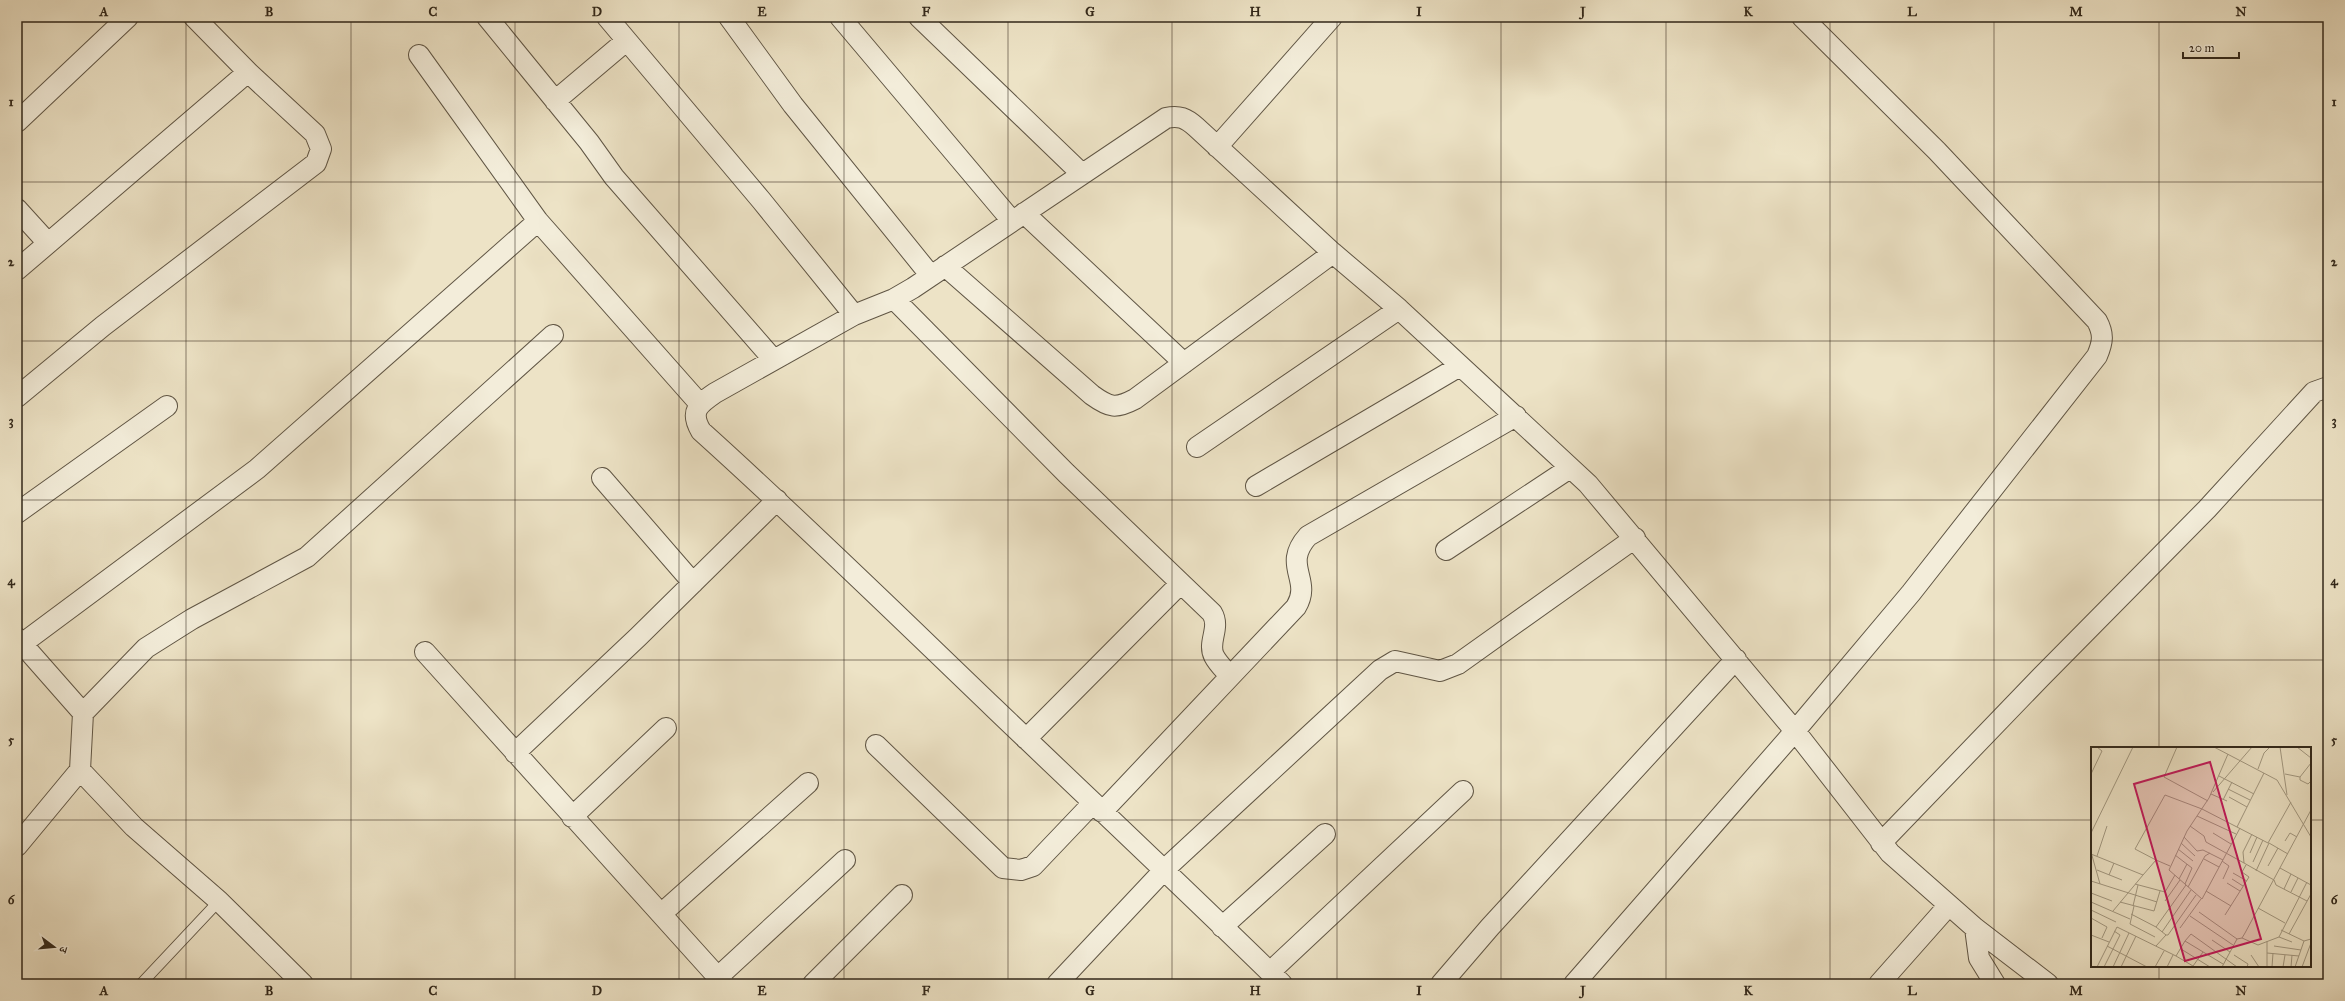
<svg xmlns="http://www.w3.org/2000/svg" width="2345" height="1001" font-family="'IM FELL Great Primer','Noto Serif Devanagari',serif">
	<rect width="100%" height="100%" fill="#ede3c6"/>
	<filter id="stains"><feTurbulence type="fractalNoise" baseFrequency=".005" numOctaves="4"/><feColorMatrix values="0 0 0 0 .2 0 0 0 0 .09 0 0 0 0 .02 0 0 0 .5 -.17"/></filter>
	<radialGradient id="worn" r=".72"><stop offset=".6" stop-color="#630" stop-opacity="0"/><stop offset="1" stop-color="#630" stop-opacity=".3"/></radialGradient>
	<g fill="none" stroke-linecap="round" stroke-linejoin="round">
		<defs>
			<path id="lane" d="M141,984l78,-83"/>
			<path id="street" d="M487,17l102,125 25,35 159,182
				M607,17l154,183 93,115
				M729,17l64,88 138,171
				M840,17l172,204
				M919,17l163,157
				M419,55l119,166 161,182
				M555,101l71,-60
				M17,122l111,-105
				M1217,147l115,-130
				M17,209l30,33
				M1024,213l160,150
				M945,266l147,129c18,13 24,14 43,4l198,-146
				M17,270l231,-198 -54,-55
				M894,299l172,174 146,140c9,15 -5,29 2,43 4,8 11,14 16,20
				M17,397l86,-71 213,-163 5,-14 -6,-15 -67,-62
				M1197,447l202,-138
				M602,478l91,105
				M1256,486l204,-120
				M17,513l150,-107
				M1446,550l124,-82
				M17,638l66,75 -3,57 54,57 85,74 84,83
				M23,643l234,-174 281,-248
				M425,652l299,332
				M83,713l63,-65 46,-29 115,-62 246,-222
				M1026,739l154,-155
				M876,745l127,123 18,2 12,-4 60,-63
				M515,753l123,-116 139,-137
				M1102,812l194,-205c17,-28 -15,-41 12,-71l208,-120
				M572,817l94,-89
				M1881,843l160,-166 166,-168 107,-117 14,-5
				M17,846l63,-76
				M661,914l147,-131
				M1222,927l103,-93
				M1975,928l4,30 16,26
				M1270,972l193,-181
				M718,977l127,-117
				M813,984l89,-89
				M1057,984l108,-115 215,-199 15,-9 45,10 18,-7 177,-126
				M1282,984c-95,-93 -192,-184 -288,-276 -97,-93 -193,-187 -293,-277 -12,-20 -2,-27 14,-38l139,-78 40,-16 19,-11 253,-170c13,-3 20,0 30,9l137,126 66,56 189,175 207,247 95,122 85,75 73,56
				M1441,984l49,-57 246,-268
				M1574,984l221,-253 116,-138 186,-237c6,-14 7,-22 0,-35l-160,-170 -135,-134
				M1879,984l70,-79"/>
		</defs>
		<use href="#lane" stroke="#605645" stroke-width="12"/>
		<use href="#street" stroke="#605645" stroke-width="22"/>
		<use href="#lane" stroke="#f3edda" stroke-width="10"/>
		<use href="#street" stroke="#f3edda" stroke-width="20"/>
	</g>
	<path fill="none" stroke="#31271a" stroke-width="1" stroke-opacity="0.55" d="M186,17v967M351,17v967M515,17v967M679,17v967M844,17v967M1008,17v967M1172,17v967M1337,17v967M1501,17v967M1666,17v967M1830,17v967M1994,17v967M2159,17v731M17,182h2311M17,341h2311M17,500h2311M17,660h2311M17,820h2075M2310,820h18M2159,966v18"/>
	<g transform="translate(2091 747)">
		<rect width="220" height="220" fill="#ede3c6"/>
		<path fill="none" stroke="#a29881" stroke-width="1" d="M86,0l-13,30 44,24M123,0l63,33 34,57M189,0l7,48M206,0l14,11M137,7l-19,44 -22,33 -18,39 33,29 38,-71M167,22l6,-16 6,-6M0,27l11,-23 -5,-4M194,27l15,3 11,-14M128,29l35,18M209,30v3l8,4 3,-3M137,42l22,11M122,45l39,-45M120,47l16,7M138,50l18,10M132,53l9,-18M106,69l39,18M99,79l14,10 2,6 38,21M146,80l27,-54M0,86l42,-86M122,86l18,11M161,87l-9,18 1,11 30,17 2,5 31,16M93,90l13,14 6,-1 20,10M194,94l5,-8 7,4M90,96l14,13M178,96l19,11M87,102l15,12M0,105l9,32M159,106l7,-16M0,107l52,21 13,-15 14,6M84,108l17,13 -7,16M6,109l10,-30M113,112l15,8M65,113l-21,-11 30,-54 37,14 66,34 23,-41M131,114l7,5 -6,13M162,115l10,-22M177,119l10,-18M189,121l31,17M6,123l25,10M165,124l13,-28M142,126l14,8M18,128l5,-12M88,132l8,-15M141,132l11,7M0,134l66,21M136,136l13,8M44,137l30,8 10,-17M97,140l17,-31 5,-3M193,142l7,-15M115,144l25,15M200,145l7,-14M0,146l21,8M74,154l15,-21M0,155l39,17M29,155l34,9 6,-20M42,159l5,-21M43,159l-4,18 25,13M167,161l27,15M0,163l25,12M22,164l30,-36M108,165l38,27M40,167l25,13M134,168l24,-38 -7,-5 4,-7M99,169l43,29M0,171l16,9 -5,11M89,181l21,-29M190,183l23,11 7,-2M71,185l29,-42M198,187l22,-40M0,188l18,7M75,188l-10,-8 30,-42M188,190l13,5M151,191l16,7 21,-8 28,-55M121,193l18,12M94,194l6,-7 46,33M176,194v26M16,199l40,21M65,199l10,-11h2l28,-40M183,199l27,4M90,202l29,18M176,206l32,3M143,208l14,9 -1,3M160,208l8,12M85,209l17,10 10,-14M6,220l20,-40 59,29 9,-15 38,23M13,220l16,-32 -6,-4M22,220l16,-34M30,220l15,-31M64,220l9,-16M76,220l6,-12M131,220l15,-28 5,-1 3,-5 66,-123M181,220l1,-14M192,220l2,-12M200,220l1,-12M204,220l9,-26M211,220l9,-24"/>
		<path fill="#c2185b" fill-opacity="0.15" stroke="#c2185b" stroke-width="2" d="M119,15l51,177 -76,22 -51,-177z"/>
		<rect width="220" height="220" fill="none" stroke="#31271a" stroke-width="2"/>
	</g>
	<rect width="2345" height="1001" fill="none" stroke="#ede3c6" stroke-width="44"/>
	<g transform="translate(54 947) rotate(106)" stroke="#f3edda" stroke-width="3" paint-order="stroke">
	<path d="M0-3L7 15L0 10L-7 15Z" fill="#31271a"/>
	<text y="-6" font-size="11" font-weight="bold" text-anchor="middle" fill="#31271a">उ</text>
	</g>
	<path d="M2183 52v6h56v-6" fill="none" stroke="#31271a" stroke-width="2"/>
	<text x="2189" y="52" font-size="12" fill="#31271a" stroke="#f3edda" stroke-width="3" paint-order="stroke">20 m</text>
	<rect x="22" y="22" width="2301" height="957" fill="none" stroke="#31271a" stroke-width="1.5"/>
	<g font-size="13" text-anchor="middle" font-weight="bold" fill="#31271a">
		<text x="104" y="16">A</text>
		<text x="269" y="16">B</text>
		<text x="433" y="16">C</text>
		<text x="597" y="16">D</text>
		<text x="762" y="16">E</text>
		<text x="926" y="16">F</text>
		<text x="1090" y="16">G</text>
		<text x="1255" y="16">H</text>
		<text x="1419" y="16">I</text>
		<text x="1583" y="16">J</text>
		<text x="1748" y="16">K</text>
		<text x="1912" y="16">L</text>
		<text x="2076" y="16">M</text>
		<text x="2241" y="16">N</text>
		<text x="11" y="106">1</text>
		<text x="2334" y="106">1</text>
		<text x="11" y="266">2</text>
		<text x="2334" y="266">2</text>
		<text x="11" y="425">3</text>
		<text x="2334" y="425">3</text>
		<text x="11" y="585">4</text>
		<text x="2334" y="585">4</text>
		<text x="11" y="744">5</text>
		<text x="2334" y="744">5</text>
		<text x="11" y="904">6</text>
		<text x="2334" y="904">6</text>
		<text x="104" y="995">A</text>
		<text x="269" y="995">B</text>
		<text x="433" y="995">C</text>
		<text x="597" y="995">D</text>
		<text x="762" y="995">E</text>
		<text x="926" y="995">F</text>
		<text x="1090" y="995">G</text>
		<text x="1255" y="995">H</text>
		<text x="1419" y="995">I</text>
		<text x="1583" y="995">J</text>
		<text x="1748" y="995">K</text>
		<text x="1912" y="995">L</text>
		<text x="2076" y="995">M</text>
		<text x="2241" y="995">N</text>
	</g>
	<rect width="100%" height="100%" filter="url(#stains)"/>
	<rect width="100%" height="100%" fill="url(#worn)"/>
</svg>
